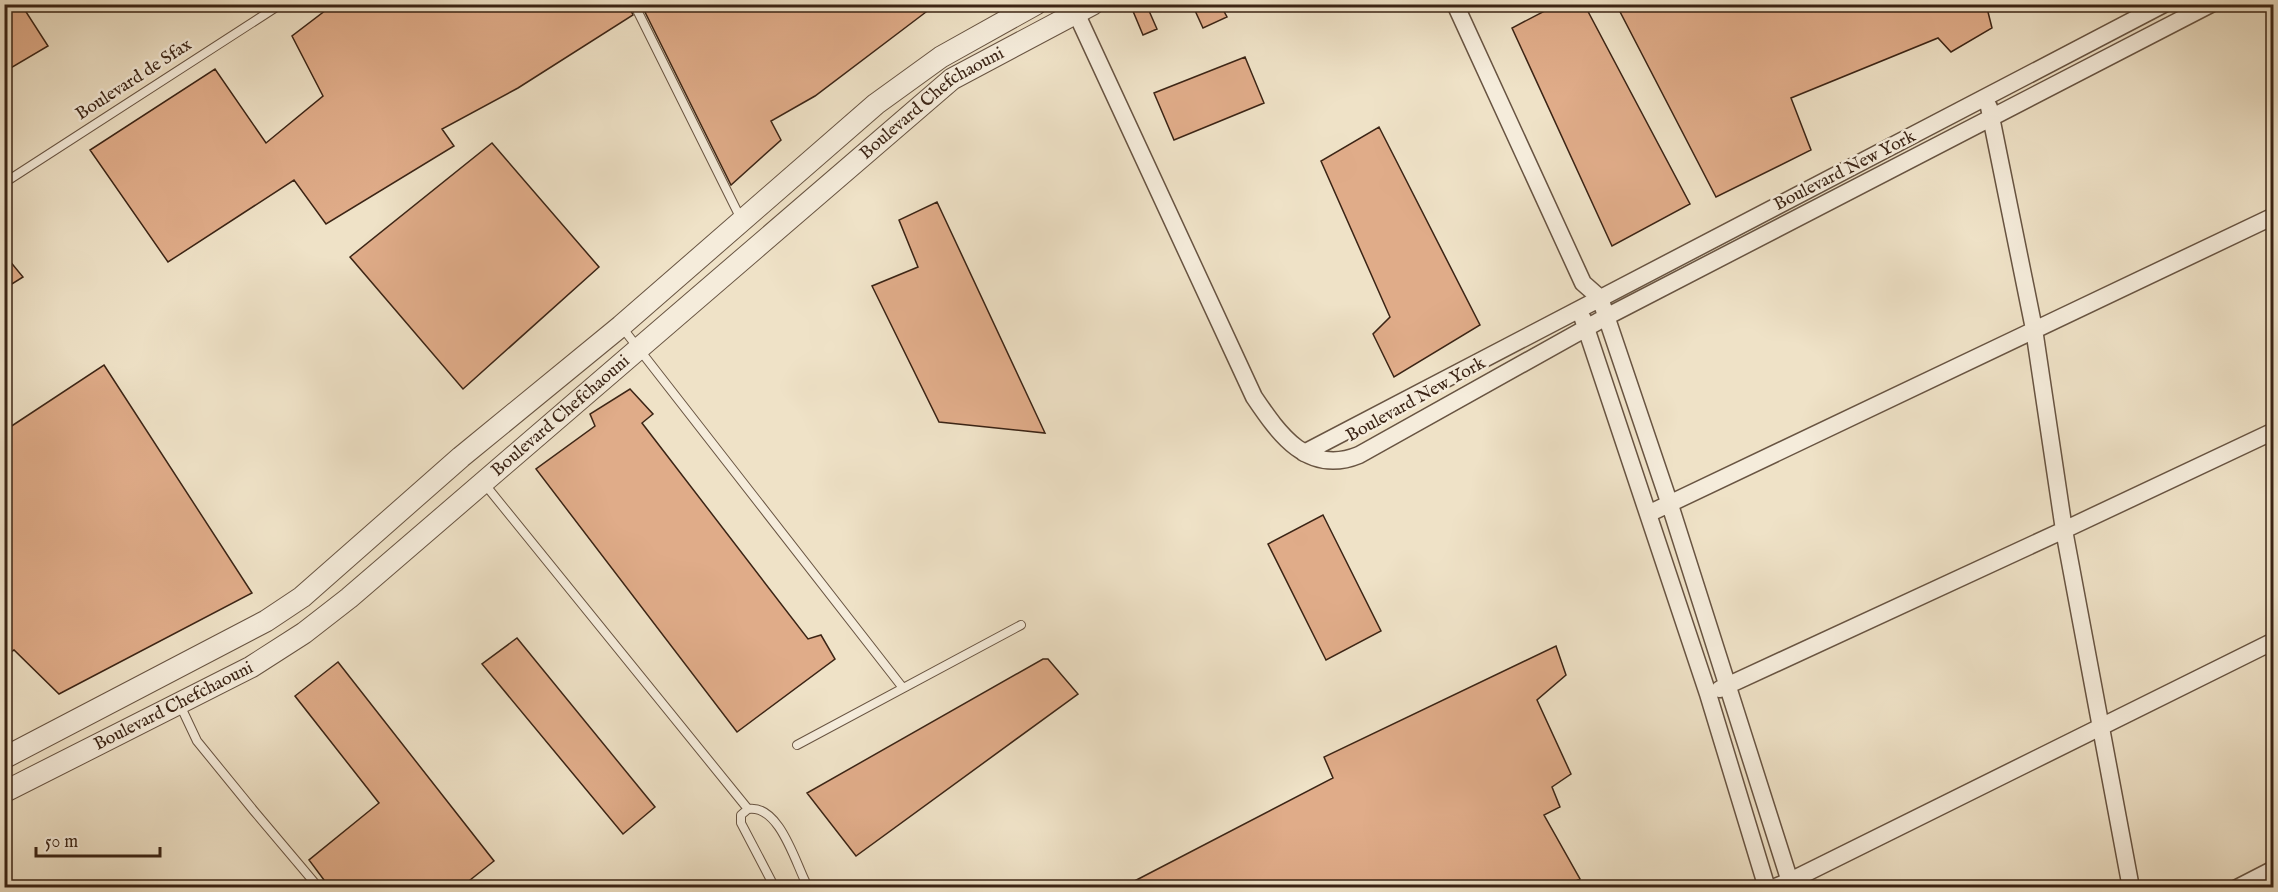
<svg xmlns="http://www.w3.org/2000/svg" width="2278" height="892" font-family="'IM FELL English',serif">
	<rect width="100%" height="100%" fill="#efe2c7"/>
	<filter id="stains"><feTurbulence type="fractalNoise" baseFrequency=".00333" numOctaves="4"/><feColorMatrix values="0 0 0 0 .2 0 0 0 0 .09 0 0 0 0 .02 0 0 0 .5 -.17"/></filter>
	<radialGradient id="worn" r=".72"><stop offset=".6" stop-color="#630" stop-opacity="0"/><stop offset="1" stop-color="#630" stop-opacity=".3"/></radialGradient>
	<path fill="#e0ac89" stroke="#3b2415" stroke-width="1.5" d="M4,4h17l27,42 -44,26z
		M334,4h294l5,11 -115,73 -76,41 12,17 -128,78 -32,-44 -126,82 -78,-112 125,-81 51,74 57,-47 -31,-60z
		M641,4h278l7,8 -111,84 -44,25 10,19 -50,45z
		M1130,4h16l11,25 -14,6z
		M1192,4h28l7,13 -24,11z
		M1558,4h26l106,200 -78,42 -100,-218z
		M1616,4h370l6,24 -41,24 -13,-14 -147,60 20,52 -95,47z
		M1245,57l19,46 -90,37 -20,-47z
		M1379,127l101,198 -86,52 -21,-43 17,-17 -69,-156z
		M492,143l107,124 -136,122 -113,-132z
		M937,202l108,231 -106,-11 -67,-136 46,-19 -19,-47z
		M4,254l19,23 -19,12z
		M104,365l148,228 -193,101 -45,-44 -10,6v-225z
		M630,389l23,25 -11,9 166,216 13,-4 14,24 -98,73 -201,-263 59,-43 -5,-12z
		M1323,515l58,116 -55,29 -58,-116z
		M517,638l138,169 -32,27 -141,-170z
		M1556,646l10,29 -29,25 34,74 -19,13 8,20 -16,8 36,64 -18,9h-441l212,-110 -9,-21z
		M1043,659h5l30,35 -222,162 -49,-63z
		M338,662l156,199 -34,27h-130l-21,-28 70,-57 -84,-107z"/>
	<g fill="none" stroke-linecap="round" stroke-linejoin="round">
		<defs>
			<path id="service" d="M634,4l108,217
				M4,183l277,-179
				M621,326l282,362
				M483,482l265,327
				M180,705l17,36 57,70 65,77
				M797,745l224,-120
				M775,888l-34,-65v-8l7,-6c30,-5 46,49 57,72l1,7"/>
			<path id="minor" d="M1072,4l182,393c25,37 54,79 105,58l247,-138 605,-313
				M1455,4l128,279 17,15 70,207 122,383
				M1989,107l45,222 30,201 67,358
				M1583,319l125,375 59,194
				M1304,453l860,-449
				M1650,513l624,-297
				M1720,689l344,-159 210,-99
				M1773,888l17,-7 484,-240
				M2237,888l37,-19"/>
			<g id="tertiary">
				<path d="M4,758l262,-137 36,-24 159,-140 160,-131 255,-222 65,-47 95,-53"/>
				<path id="s1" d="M4,792l247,-125 53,-34 45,-35 603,-519 141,-75"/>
			</g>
		</defs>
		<use href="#service" stroke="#685442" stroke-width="10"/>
		<use href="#minor" stroke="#685442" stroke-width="19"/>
		<use href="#tertiary" stroke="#685442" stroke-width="23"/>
		<use href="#service" stroke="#f5ecdb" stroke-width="8"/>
		<use href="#minor" stroke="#f5ecdb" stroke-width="16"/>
		<use href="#tertiary" stroke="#f5ecdb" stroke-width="21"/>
	</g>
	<g text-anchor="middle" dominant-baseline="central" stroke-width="5" stroke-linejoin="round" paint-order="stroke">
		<g font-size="18" fill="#3b2415" stroke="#f5ecdb">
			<text transform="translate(134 80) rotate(-33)">Boulevard de Sfax</text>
			<text stroke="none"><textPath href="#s1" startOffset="1162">Boulevard Chefchaouni</textPath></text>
			<text transform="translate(1845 171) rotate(-27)">Boulevard New York</text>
			<text transform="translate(1416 400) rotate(-29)">Boulevard New York</text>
			<text stroke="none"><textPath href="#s1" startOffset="676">Boulevard Chefchaouni</textPath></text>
			<text stroke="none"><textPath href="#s1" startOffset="190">Boulevard Chefchaouni</textPath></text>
		</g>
	</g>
	<rect width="2278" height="892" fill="none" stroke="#efe2c7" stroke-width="24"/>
	<rect x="6" y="6" width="2266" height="880" fill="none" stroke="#3b2415" stroke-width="3"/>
	<rect x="12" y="12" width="2254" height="868" fill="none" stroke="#3b2415" stroke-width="1.5"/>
	<path d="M36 847v9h124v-9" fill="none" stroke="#3b2415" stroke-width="3"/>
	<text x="45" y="847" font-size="18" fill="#3b2415" stroke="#f5ecdb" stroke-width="4.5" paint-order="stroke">50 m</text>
	<rect width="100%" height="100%" filter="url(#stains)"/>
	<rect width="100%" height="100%" fill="url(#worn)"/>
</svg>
